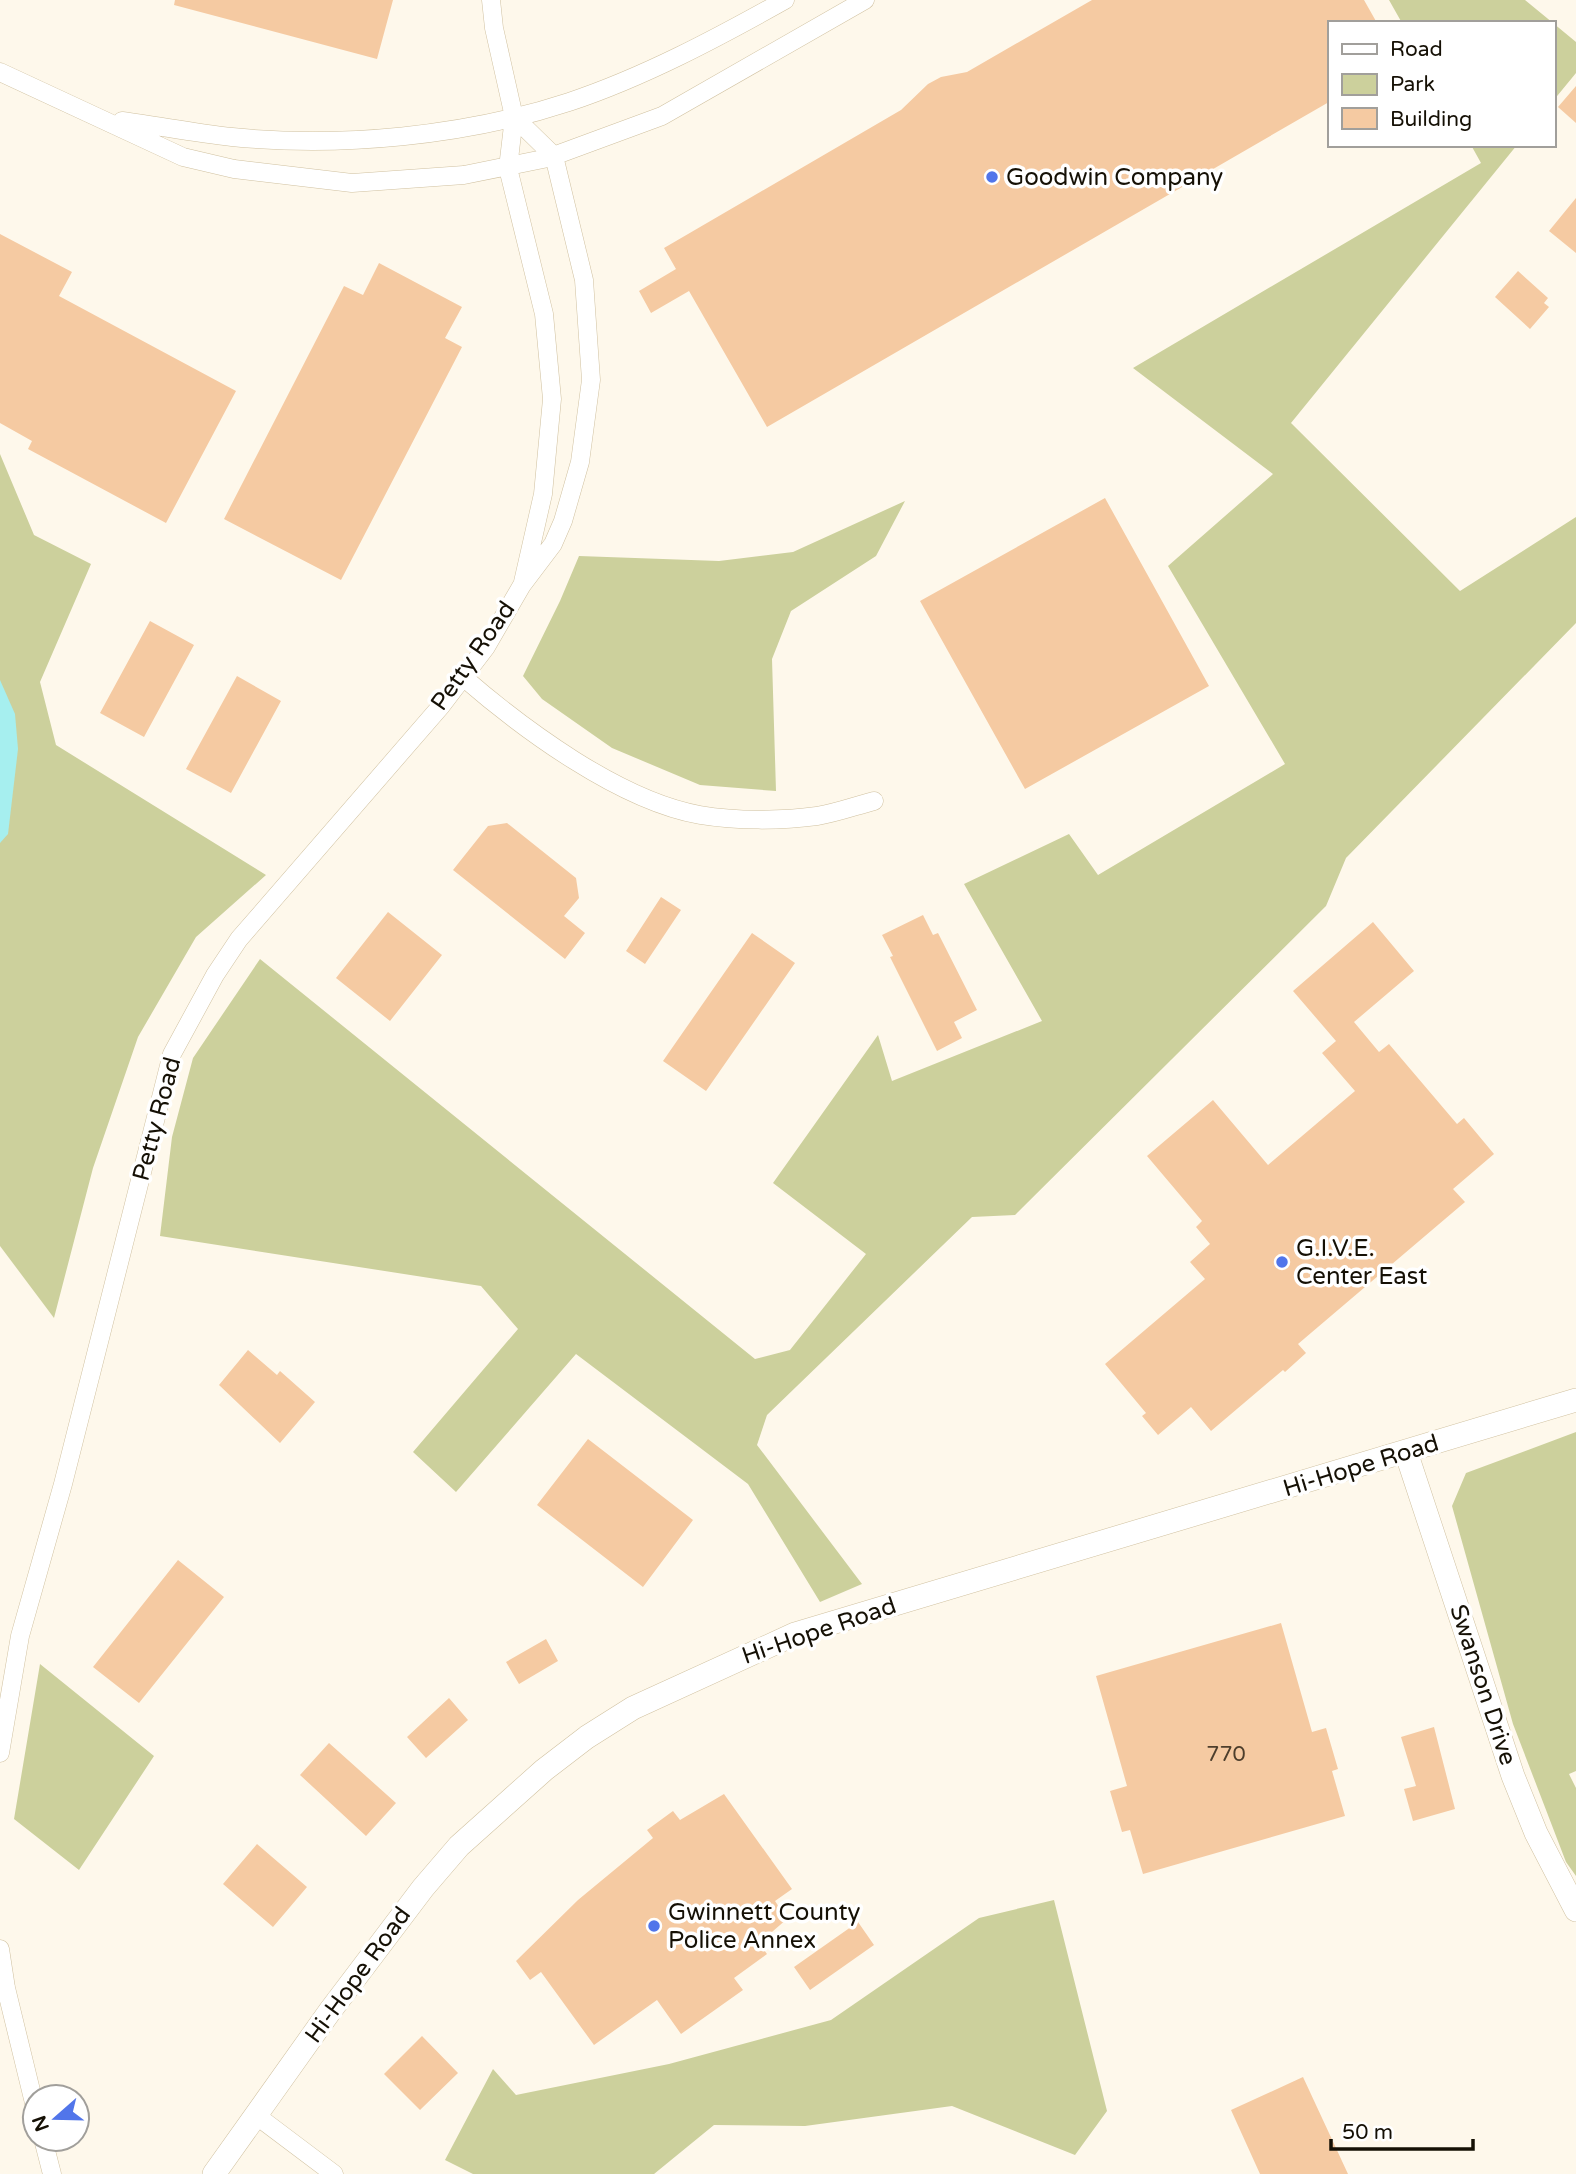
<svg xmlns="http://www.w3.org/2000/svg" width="1576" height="2174" font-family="'Varela Round',sans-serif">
	<rect width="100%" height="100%" fill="#fef8eb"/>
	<path fill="#ccd09c" d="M1389,0h136l28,23h-151z
		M1553,23l23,19v31l-23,28z
		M1471,145h46l-226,278 169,168 116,-74v106l-230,235 -20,48 -311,309 -43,2 -205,198 -10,30 105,139 -42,18 -72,-118 -172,-130 -120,138 -43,-40 105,-123 -37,-43 -321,-50 12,-99 21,-79 67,-99 495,400 35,-9 76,-96 -93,-71 105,-148 14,46 150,-60 -78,-137 105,-50 29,41 187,-111 -117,-198 105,-92 -140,-106 348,-205z
		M0,454l34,81 57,29 -51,118 16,63 210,130 -70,62 -58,100 -45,131 -39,150 -54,-72z
		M905,501l-29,55 -85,55 -19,48 4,132 -76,-6 -88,-37 -70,-49 -19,-23 37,-75 19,-45 140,5 74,-9z
		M1576,1432v339l-7,3 7,14v88l-10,-14 -53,-138 -61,-218 14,-33z
		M40,1664l114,92 -75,114 -65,-51z
		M1054,1900l53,211 -32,44 -123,-49 -147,20 -91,-1 -60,49h-181l-28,-14 48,-91 23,26 153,-31 162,-44 148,-102z"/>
	<path fill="#a6efef" d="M0,680l15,34 3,35 -10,85 -8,9z"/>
	<path fill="#f5caa2" d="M175,0h218l-16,59 -203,-54z
		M1092,0h272l13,23h-48v79l-562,325 -78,-136 -38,22 -12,-22 37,-22 -12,-21 237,-138 27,-26 13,-7 26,-5z
		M1576,86v37l-18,-16z
		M1576,198v55l-27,-22z
		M0,234l72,38 -13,24 177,95 -70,132 -138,-74 4,-8 -32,-18z
		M379,263l83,44 -17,31 17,9 -121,233 -117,-61 120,-233 19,9z
		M1518,271l30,27 -4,5 5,4 -19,22 -35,-32z
		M1105,498l104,188 -184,103 -105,-188z
		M150,621l44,24 -50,92 -44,-24z
		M237,676l44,25 -50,92 -45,-24z
		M507,823l69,55 3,20 -15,18 21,17 -20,26 -112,-89 35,-44z
		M661,897l20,13 -36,54 -19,-13z
		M388,912l54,43 -52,66 -54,-43z
		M923,915l10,20 5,-2 39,77 -23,12 8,16 -25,13 -47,-94 3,-1 -11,-21z
		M1373,922l41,49 -60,51 25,30 10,-8 68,80 7,-6 30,36 -41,35 12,13 -167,142 8,9 -21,19 -2,-2 -72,61 -20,-24 -33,28 -16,-19 4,-3 -41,-49 100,-85 -15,-17 20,-18 -14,-17 6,-6 -55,-65 66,-56 55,65 87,-74 -33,-38 14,-12 -43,-50z
		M752,933l43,30 -89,128 -43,-30z
		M248,1350l29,25 3,-4 35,31 -35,41 -61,-58z
		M588,1439l105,81 -50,67 -106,-82z
		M178,1560l46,37 -85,106 -46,-36z
		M1281,1623l31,109 14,-4 12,41 -6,2 13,45 -202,58 -13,-44 -8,2 -12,-41 17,-5 -31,-110z
		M546,1639l12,22 -39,23 -13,-22z
		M449,1698l19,22 -42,38 -19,-21z
		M1434,1727l21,82 -42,12 -9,-32 12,-3 -15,-49z
		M329,1743l67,60 -30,33 -66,-61z
		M724,1794l68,95 -17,12 12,18 -28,24 8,11 -33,24 9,12 -62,44 -24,-34 -63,45 -53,-73 -11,8 -14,-19 62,-61 75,-62 -6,-8 26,-19 7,9z
		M257,1844l50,43 -34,40 -50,-43z
		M858,1922l16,23 -64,45 -16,-23z
		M422,2036l36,37 -38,37 -36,-36z
		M1303,2077l45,97h-88l-29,-64z"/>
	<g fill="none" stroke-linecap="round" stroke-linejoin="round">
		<defs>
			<path id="minor" d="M491,0l3,28 20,89 -6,51 36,146 8,85 -9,95 -20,88
				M0,72l183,85 51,12 118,14 112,-8 84,-17 114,-42 203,-116
				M122,121c37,5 74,12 110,16 108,11 234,-1 337,-35 75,-25 148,-64 216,-102
				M463,677c60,52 157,124 237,138 36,6 81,6 117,1 19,-3 38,-10 57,-15
				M0,1753l20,-117 43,-152 109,-430 43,-79 24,-36 202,-233 45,-59 36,-62 31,-41 10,-23 17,-59 11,-82 -7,-100 -30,-124 -40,-39
				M0,1949l6,39 29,119
				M257,2116l77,58
				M43,2139l9,35"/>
			<path id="tertiary" d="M1406,1452l107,324 23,57 40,77
				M214,2174l116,-163 93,-123 36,-42 85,-76 43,-33 46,-29 162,-74 781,-234"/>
		</defs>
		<use href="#minor" stroke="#d0c1a0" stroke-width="19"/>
		<use href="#tertiary" stroke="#d0c1a0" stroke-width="24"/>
		<use href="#minor" stroke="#fff" stroke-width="18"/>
		<use href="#tertiary" stroke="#fff" stroke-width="23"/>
	</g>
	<g fill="#5175ea" stroke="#fff" stroke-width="2.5">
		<circle cx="992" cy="177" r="7"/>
		<circle cx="1282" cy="1262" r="7"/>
		<circle cx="654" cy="1926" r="7"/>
	</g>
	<g text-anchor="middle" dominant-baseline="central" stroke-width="7" stroke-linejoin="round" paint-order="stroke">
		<g font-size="21" fill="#4d3e2c">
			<text x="1226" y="1754">770</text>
		</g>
		<g font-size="24" fill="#151005" stroke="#fff" text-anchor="start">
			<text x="1006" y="177">Goodwin Company</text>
			<text x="1296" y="1248">G.I.V.E.<tspan x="1296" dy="28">Center East</tspan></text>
			<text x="668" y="1912">Gwinnett County<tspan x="668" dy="28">Police Annex</tspan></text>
		</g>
		<g font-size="24" fill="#151005" stroke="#fff">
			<text transform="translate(473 656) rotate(-55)">Petty Road</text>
			<text transform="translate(157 1119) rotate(-75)">Petty Road</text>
			<text transform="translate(1361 1466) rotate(-17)">Hi-Hope Road</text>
			<text transform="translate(819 1631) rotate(-19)">Hi-Hope Road</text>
			<text transform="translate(1483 1685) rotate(72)">Swanson Drive</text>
			<text transform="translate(358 1975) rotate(-54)">Hi-Hope Road</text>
		</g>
	</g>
	<rect x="1328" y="21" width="228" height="126" fill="#ffffff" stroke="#a19f9b" stroke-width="2"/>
	<rect x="1342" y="44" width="35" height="10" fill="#ffffff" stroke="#a19f9b" stroke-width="2"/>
	<text x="1390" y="56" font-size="21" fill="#151005">Road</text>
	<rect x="1342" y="74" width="35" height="21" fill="#ccd09c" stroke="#a19f9b" stroke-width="2"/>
	<text x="1390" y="91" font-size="21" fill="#151005">Park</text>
	<rect x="1342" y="108" width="35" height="21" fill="#f5caa2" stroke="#a19f9b" stroke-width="2"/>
	<text x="1390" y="126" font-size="21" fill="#151005">Building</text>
	<g transform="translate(56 2118) rotate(250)"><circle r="33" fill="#ffffff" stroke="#a19f9b" stroke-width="2"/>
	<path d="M0-5L12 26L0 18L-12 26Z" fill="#5175ea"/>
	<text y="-10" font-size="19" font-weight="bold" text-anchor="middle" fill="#151005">N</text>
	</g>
	<path d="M1331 2139v10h142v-10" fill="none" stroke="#151005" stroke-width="3.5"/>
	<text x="1342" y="2139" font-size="21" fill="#151005" stroke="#ffffff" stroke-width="5" paint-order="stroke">50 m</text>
</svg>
